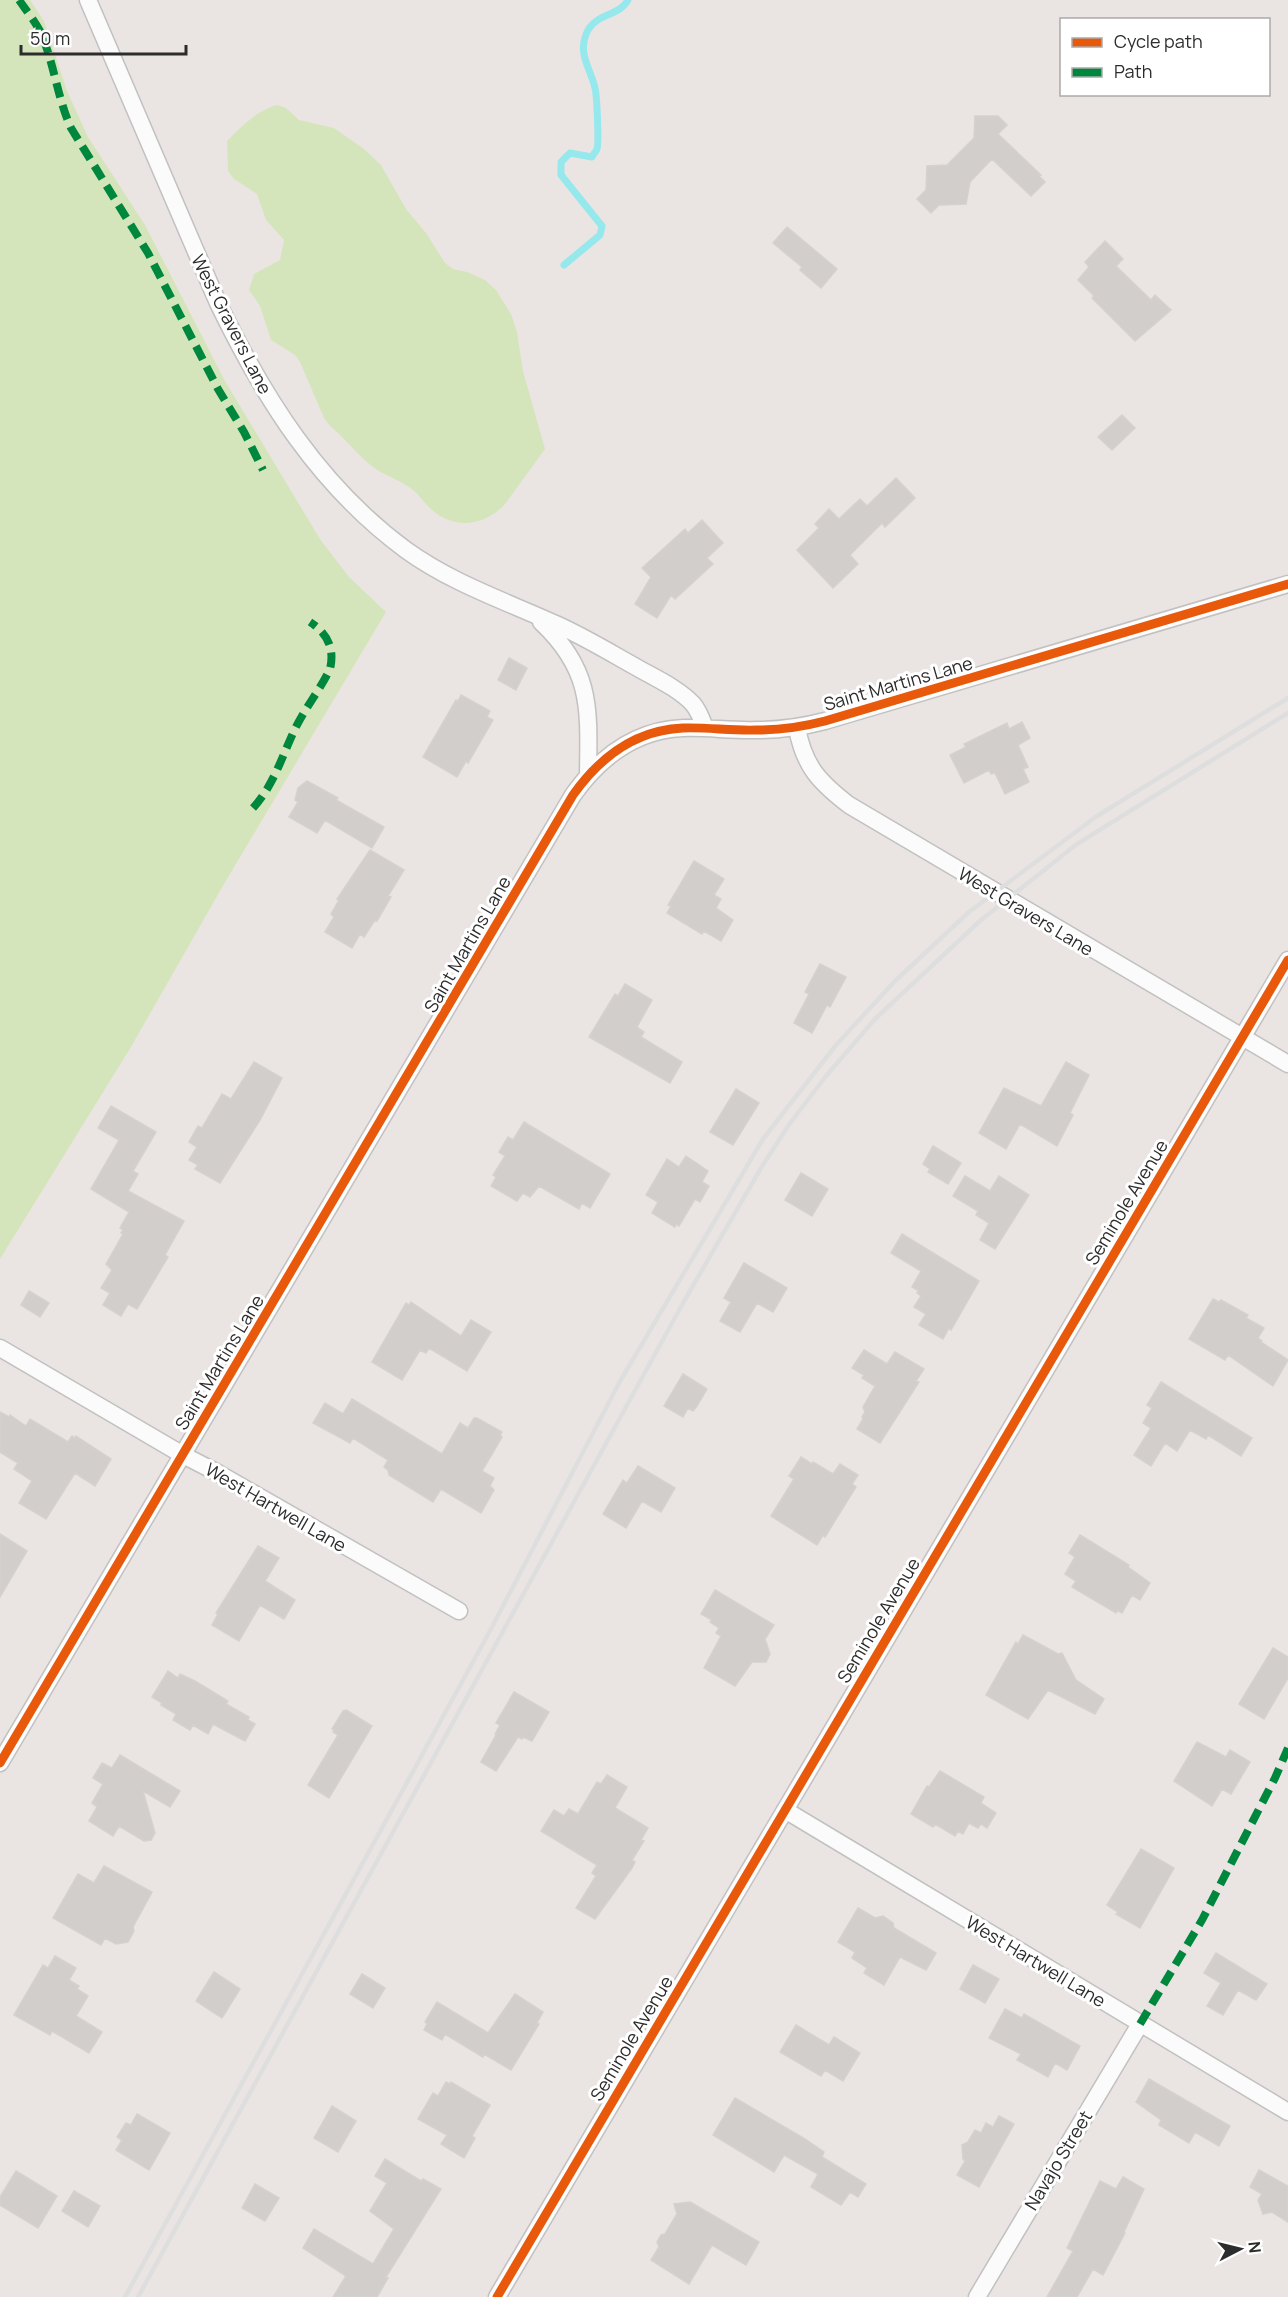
<svg xmlns="http://www.w3.org/2000/svg" width="1288" height="2297" font-family="Manrope,sans-serif">
	<rect width="100%" height="100%" fill="#eae5e2"/>
	<path fill="#d5e5bb" d="M0,0h30l14,21 23,70 21,46 57,88 80,156 95,158 29,38 37,35 -162,272 -93,163 -131,212z
		M277,105l9,3 13,12 35,8 30,21 17,16 25,44 20,24 19,30 8,6 14,3 18,8 11,10 15,24 6,18 6,39 22,78 -40,55c-20,22 -50,26 -73,6 -7,-6 -12,-14 -19,-20 -12,-10 -28,-14 -40,-23 -16,-12 -28,-29 -43,-41l-6,-8 -24,-56 -5,-7 -24,-15 -11,-34 -11,-16 5,-16 26,-14 4,-20 -18,-20 -9,-26 -23,-15 -6,-8 -1,-30c14,-14 30,-31 50,-36z"/>
	<g fill="none" stroke-linecap="round" stroke-linejoin="round">
		<path stroke="#95e8ec" stroke-width="7" d="M564,265l36,-30 2,-9 -41,-51v-13l9,-9 22,4c1,-3 4,-5 5,-8 2,-6 0,-53 -2,-61 -4,-19 -19,-35 -7,-58 10,-17 31,-14 40,-30"/>
	</g>
	<path fill="#d1cecb" stroke="#d5d1ce" stroke-width="1.5" d="M975,116h23l9,9 -9,9 43,41 -2,1 6,6 -14,14 -39,-37 -22,23 -4,22 -27,1 -8,8 -14,-14 9,-9 1,-24 20,-1 27,-27z
		M787,227l50,42 -16,19 -21,-18 2,-3 -29,-24z
		M1105,241l18,18 -7,7 35,34 4,-5 16,15 -36,31 -43,-43 2,-2 -16,-16 11,-13 -4,-5z
		M1122,415l13,13 -23,22 -14,-13z
		M896,478l19,20 -30,29 -3,-4 -32,32 8,9 -25,24 -36,-38 22,-22 -4,-4 14,-15 10,10 21,-20 7,7z
		M702,520l21,23 -16,15 6,6 -38,35 -4,-4 -14,23 -22,-14 16,-27 -9,-9 43,-39 3,4z
		M509,658l18,10 -11,22 -18,-10z
		M461,695l29,16 -3,6 6,3 -25,43 -2,-2 -9,16 -34,-20 33,-57 2,1z
		M1022,722l8,16 -12,7 10,22 -5,2 6,13 -24,12 -10,-21 -4,1 -2,-4 -25,13 -14,-28 16,-8 -2,-3 43,-21 2,6z
		M307,781l31,17 -2,2 48,27 -12,21 -47,-28 -8,13 -28,-16 9,-15 -3,-2 3,-12z
		M370,850l34,20 -16,26 3,1 -14,24 -2,-1 -11,17 -4,-3 -8,14 -27,-16 9,-15 -3,-3 8,-14 -2,-1z
		M694,861l30,18 -10,16 7,4 -5,9 17,12 -12,21 -17,-10 -2,3 -35,-21 4,-7 -3,-1z
		M820,964l26,13 -16,30 -3,-2 -15,28 -18,-10 15,-29 -4,-2z
		M625,984l27,16 -15,27 7,5 -3,5 41,25 -12,21 -81,-46 26,-43 3,2z
		M254,1062l28,16 -22,42 -40,63 -25,-14 3,-4 -9,-5 8,-13 -8,-5 9,-16 4,2 20,-34 9,5z
		M1066,1062l23,13 -19,38 3,2 -16,31 -37,-22 -14,25 -27,-16 25,-45 37,18z
		M736,1089l23,14 -26,42 -23,-13z
		M111,1106l45,26 -23,39 5,3 -10,17 56,30 -19,34 3,2 -31,52 -9,-5 -7,12 -18,-11 7,-12 -9,-5 11,-18 -6,-6 17,-30 -2,-1 2,-3 -3,-2 9,-16 -38,-23 28,-49 -21,-12z
		M524,1122l86,52 -20,34 -8,-5 -3,6 -40,-23 -9,11 -7,-4 -6,8 -26,-15 5,-9 -3,-2 12,-19 -6,-4 9,-15 5,3z
		M933,1146l28,17 -13,21 -20,-12 2,-3 -7,-5z
		M686,1156l22,15 -6,11 7,4 -9,16 -5,-3 -16,27 -3,-2 -1,3 -23,-14 6,-11 -12,-7 21,-36 12,8z
		M801,1173l27,16 -16,27 -27,-16z
		M965,1176l25,15 9,-15 30,19 -34,54 -15,-9 9,-17 -13,-8 2,-4 -25,-15z
		M902,1234l77,47 -28,49 -2,-2 -6,11 -24,-14 7,-11 -12,-7 7,-11 -4,-3 2,-2 -7,-4 9,-16 -30,-18z
		M744,1263l43,25 -14,24 -16,-9 -17,29 -20,-11 11,-19 -7,-4z
		M29,1291l20,12 -9,14 -19,-12z
		M1213,1299l6,3 2,-2 27,15 -2,3 18,10 -6,10 4,3 -1,1 27,18 -15,26 -45,-31 -3,5 -36,-21z
		M411,1302l50,34 10,-16 20,12 -24,39 -38,-23 -3,5 -6,-3 -18,30 -30,-18 34,-59 3,2z
		M864,1350l23,14 8,-12 29,17 -8,12 3,1 -39,61 -23,-14 6,-10 -1,-2 3,-5 -2,-5 12,-21 -13,-8 2,-3 -12,-7z
		M683,1374l24,15 -10,17 -4,5 -5,-3 -5,9 -19,-11z
		M1161,1382l91,56 -11,18 -33,-21 -2,4 -16,-9 -13,21 -12,-8 -14,23 -17,-11 17,-27 -8,-5 9,-15 -5,-3z
		M352,1399l90,55 18,-31 8,5 6,-10h3l25,14 -2,3 2,2 -20,34 12,7 -4,8 4,4 -13,23 -40,-24 -8,13 -44,-27 -1,-5 -4,-3 4,-7 -35,-22 -3,5 -37,-20 12,-20 18,11z
		M0,1412l9,5 1,-2 16,11 4,-7 38,23 4,-6 3,2 1,-2 35,23 -16,27 -20,-13 -29,46 -27,-16 13,-22 -18,-12 4,-6 -18,-11z
		M801,1457l11,7 1,-2 20,12 7,-10 18,11 -6,9 4,3 -31,50 -2,-2 -6,10 -46,-29 23,-37 -5,-3z
		M638,1466l37,22 -14,24 -19,-11 -16,27 -23,-14 20,-34 4,3z
		M0,1534l27,17 -27,46z
		M1080,1535l49,30 -1,2 22,16 -10,17 -8,-5 -10,18 -5,-3 -1,3 -44,-26 4,-6 -11,-7 10,-17 -6,-4z
		M258,1546l21,12 -14,23 30,19 -11,19 -24,-14 -21,36 -27,-16 6,-11 -2,-1z
		M715,1590l59,35 -9,14 5,15 -4,8h-14l-17,24 -31,-18 17,-32 -5,-3 3,-5 -9,-6 2,-2 -11,-6z
		M1023,1635l35,19 4,-1 14,27 28,19 -9,15 -47,-24 -20,29 -42,-24 30,-53 2,2z
		M1273,1648l15,9v21l-24,41 -25,-15z
		M168,1671l10,7 2,-4 15,7 33,20 -2,3 23,13 -1,3 7,4 -10,17 -32,-17 -5,10 -15,-9 -3,5 -17,-10 3,-6 -15,-9 1,-2 -10,-6z
		M514,1692l35,20 -17,29 -9,-4 -1,2 -4,-2 -22,34 -15,-9 15,-27 -1,-1 5,-9 -4,-2z
		M346,1710l26,16 -43,72 -21,-13 30,-50 -5,-3 1,-2 -2,-1 11,-18z
		M1197,1742l29,15 4,-7 20,12 -19,32 -9,-5 -10,17 -38,-25z
		M120,1755l60,36 -10,16 -27,-16 12,42 -4,7 -7,1 -25,-15 -6,10 -24,-15 8,-14 -5,-4 11,-19 -10,-6 9,-15 10,5z
		M940,1771l44,26 -3,6 15,10 -9,15 -6,-4 -3,4 -9,-5 -6,11 -5,-3 -3,5 -20,-12 -2,3 -22,-13 16,-28 2,1z
		M607,1775l20,12 -12,21 33,20 -7,12 3,1 -12,19 3,2 -3,6 -37,51 -19,-11 20,-32 -4,-3 5,-8 -56,-34 13,-21 10,6 5,-7 9,5 19,-32 4,2z
		M1141,1849l33,19 -34,60 -24,-14 2,-2 -11,-7z
		M104,1866l48,26 -19,35 1,4 -6,11 -12,2 -11,-6 -4,7 -48,-27 25,-44 16,9z
		M858,1908l17,10 8,-2 10,7 1,5 42,25 -10,17 -26,-13 -16,28 -20,-12 3,-5 -15,-10 3,-6 -17,-10z
		M1216,1953l51,31 -11,16 -18,-10 -15,25 -16,-9 14,-23 -17,-10z
		M55,1956l21,12 -7,12 10,6 -2,3 11,7 -12,20 26,16 -13,21 -37,-22 -2,4 -36,-20 29,-50 5,3z
		M973,1965l26,14 -14,24 -25,-14z
		M214,1972l26,17 -18,29 -26,-17z
		M362,1974l23,14 -12,20 -23,-14z
		M515,1994l28,18 -6,11 2,1 -28,46 -27,-16 -1,3 -38,-23 -3,6 -18,-10 3,-6 -2,-2 12,-20 51,31z
		M1005,2009l17,9 2,-4 56,32 -13,24 -12,-7 -7,14 -31,-17 4,-6 -32,-16z
		M796,2025l33,20 5,-8 26,16 -17,28 -18,-11 -4,6 -41,-24z
		M1149,2079l81,47 -11,20 -24,-14 -6,11 -30,-18 2,-5 -25,-18z
		M446,2082l4,2 1,-2 39,23 -18,31 3,2 -11,20 -23,-14 6,-9 -29,-16 15,-26 5,3z
		M735,2098l70,41 19,13 -2,5 44,27 -8,13 -8,-5 -9,13 -30,-18 7,-13 -34,-19 -10,17 -61,-37z
		M332,2106l24,15 -18,31 -24,-14z
		M137,2114l33,19 -21,37 -33,-20 6,-10 -5,-3 9,-14 5,2z
		M999,2116l15,8 -35,63 -22,-12 8,-14 -2,-2 -1,-14 6,-3 7,-12 6,3 5,-10 7,4z
		M385,2159l36,22 2,-2 18,10 -55,88 2,1 -11,19h-44l13,-21 -43,-28 11,-19 59,35 21,-35 -24,-18 17,-28 -12,-7z
		M1259,2170l29,16v36l-16,-10 -9,2 -5,-14 4,-6 -12,-7z
		M16,2171l41,25 -19,32 -38,-23v-8z
		M1123,2177l21,12 -20,43 1,1 -22,42 -10,-6 -16,28h-30l26,-46 -6,-3 33,-67 16,8z
		M255,2184l24,14 -14,23 -23,-13z
		M74,2191l26,15 -12,21 -26,-16z
		M690,2202l69,40 -13,23 -34,-20 -23,39 -38,-24 8,-13 -2,-5 4,-7 4,-1 12,-20 -3,-10z"/>
	<g fill="none" stroke-linecap="round" stroke-linejoin="round">
		<defs>
			<path id="minor" d="M88,0l130,303c46,95 101,183 188,247 47,34 102,52 154,76 26,12 51,27 76,41 19,11 42,21 57,37 6,7 9,16 12,24
				M541,622c51,48 48,86 47,152
				M797,728c7,38 22,54 52,77l439,259
				M0,1348l183,107 33,17 243,139
				M0,1763l573,-968c27,-38 62,-65 110,-67 24,-1 49,3 74,2 23,0 45,-3 68,-9l463,-137
				M785,1810l503,302
				M497,2297l791,-1337
				M977,2297l163,-273"/>
		</defs>
		<use href="#minor" stroke="#c2c1c1" stroke-width="19"/>
		<use href="#minor" stroke="#fcfbfb" stroke-width="16"/>
		<path stroke="#dededf" stroke-width="4.5" d="M125,2297l366,-668 128,-246 144,-244 73,-94 59,-64 74,-69 128,-96 191,-118
			M138,2297l545,-994 78,-135 27,-42 38,-50 49,-57 106,-99 96,-76 211,-131"/>
		<path stroke="#00873e" stroke-width="8" stroke-dasharray="15 8" stroke-linecap="butt" d="M19,0c7,10 15,20 21,31 14,31 17,66 31,97l77,125 70,136 26,43 19,38
			M253,808c21,-23 29,-52 42,-79 10,-21 25,-39 35,-60 5,-21 -3,-36 -20,-47
			M1140,2024l62,-104 73,-142 13,-30"/>
		<defs>
			<path id="cycleway" d="M0,1763l573,-968c27,-38 62,-65 110,-67 24,-1 49,3 74,2 23,0 45,-3 68,-9l463,-137
				M497,2297l791,-1337"/>
		</defs>
		<use href="#cycleway" stroke="#fff" stroke-width="13"/>
		<use href="#cycleway" stroke="#e8590c" stroke-width="9"/>
	</g>
	<g text-anchor="middle" dominant-baseline="central" stroke-width="6" stroke-linejoin="round" paint-order="stroke">
		<g font-size="18" fill="#2c2c2c" stroke="#fff">
			<text transform="translate(232 324) rotate(63)">West Gravers Lane</text>
			<text transform="translate(898 683) rotate(-16)">Saint Martins Lane</text>
			<text transform="translate(1026 911) rotate(31)">West Gravers Lane</text>
			<text transform="translate(467 944) rotate(-60)">Saint Martins Lane</text>
			<text transform="translate(1126 1202) rotate(-59)">Seminole Avenue</text>
			<text transform="translate(219 1362) rotate(-59)">Saint Martins Lane</text>
			<text transform="translate(276 1507) rotate(30)">West Hartwell Lane</text>
			<text transform="translate(878 1620) rotate(-59)">Seminole Avenue</text>
			<text transform="translate(1036 1961) rotate(31)">West Hartwell Lane</text>
			<text transform="translate(631 2038) rotate(-59)">Seminole Avenue</text>
			<text transform="translate(1058 2160) rotate(-59)">Navajo Street</text>
		</g>
	</g>
	<rect x="1060" y="18" width="210" height="78" fill="#ffffff" stroke="#ababab" stroke-width="1.5"/>
	<rect x="1072" y="38" width="30" height="9" fill="#e8590c" stroke="#ababab" stroke-width="1.5"/>
	<text x="1114" y="48" font-size="18" fill="#2c2c2c">Cycle path</text>
	<rect x="1072" y="68" width="30" height="9" fill="#00873e" stroke="#ababab" stroke-width="1.5"/>
	<text x="1114" y="78" font-size="18" fill="#2c2c2c">Path</text>
	<g transform="translate(1240 2249) rotate(83)" stroke="#ffffff" stroke-width="4.5" paint-order="stroke">
	<path d="M0-4.5L10 22L0 15L-10 22Z" fill="#2c2c2c"/>
	<text y="-9" font-size="16" font-weight="bold" text-anchor="middle" fill="#2c2c2c">N</text>
	</g>
	<path d="M21 45v9h165v-9" fill="none" stroke="#2c2c2c" stroke-width="3"/>
	<text x="30" y="45" font-size="18" fill="#2c2c2c" stroke="#ffffff" stroke-width="4.5" paint-order="stroke">50 m</text>
</svg>
